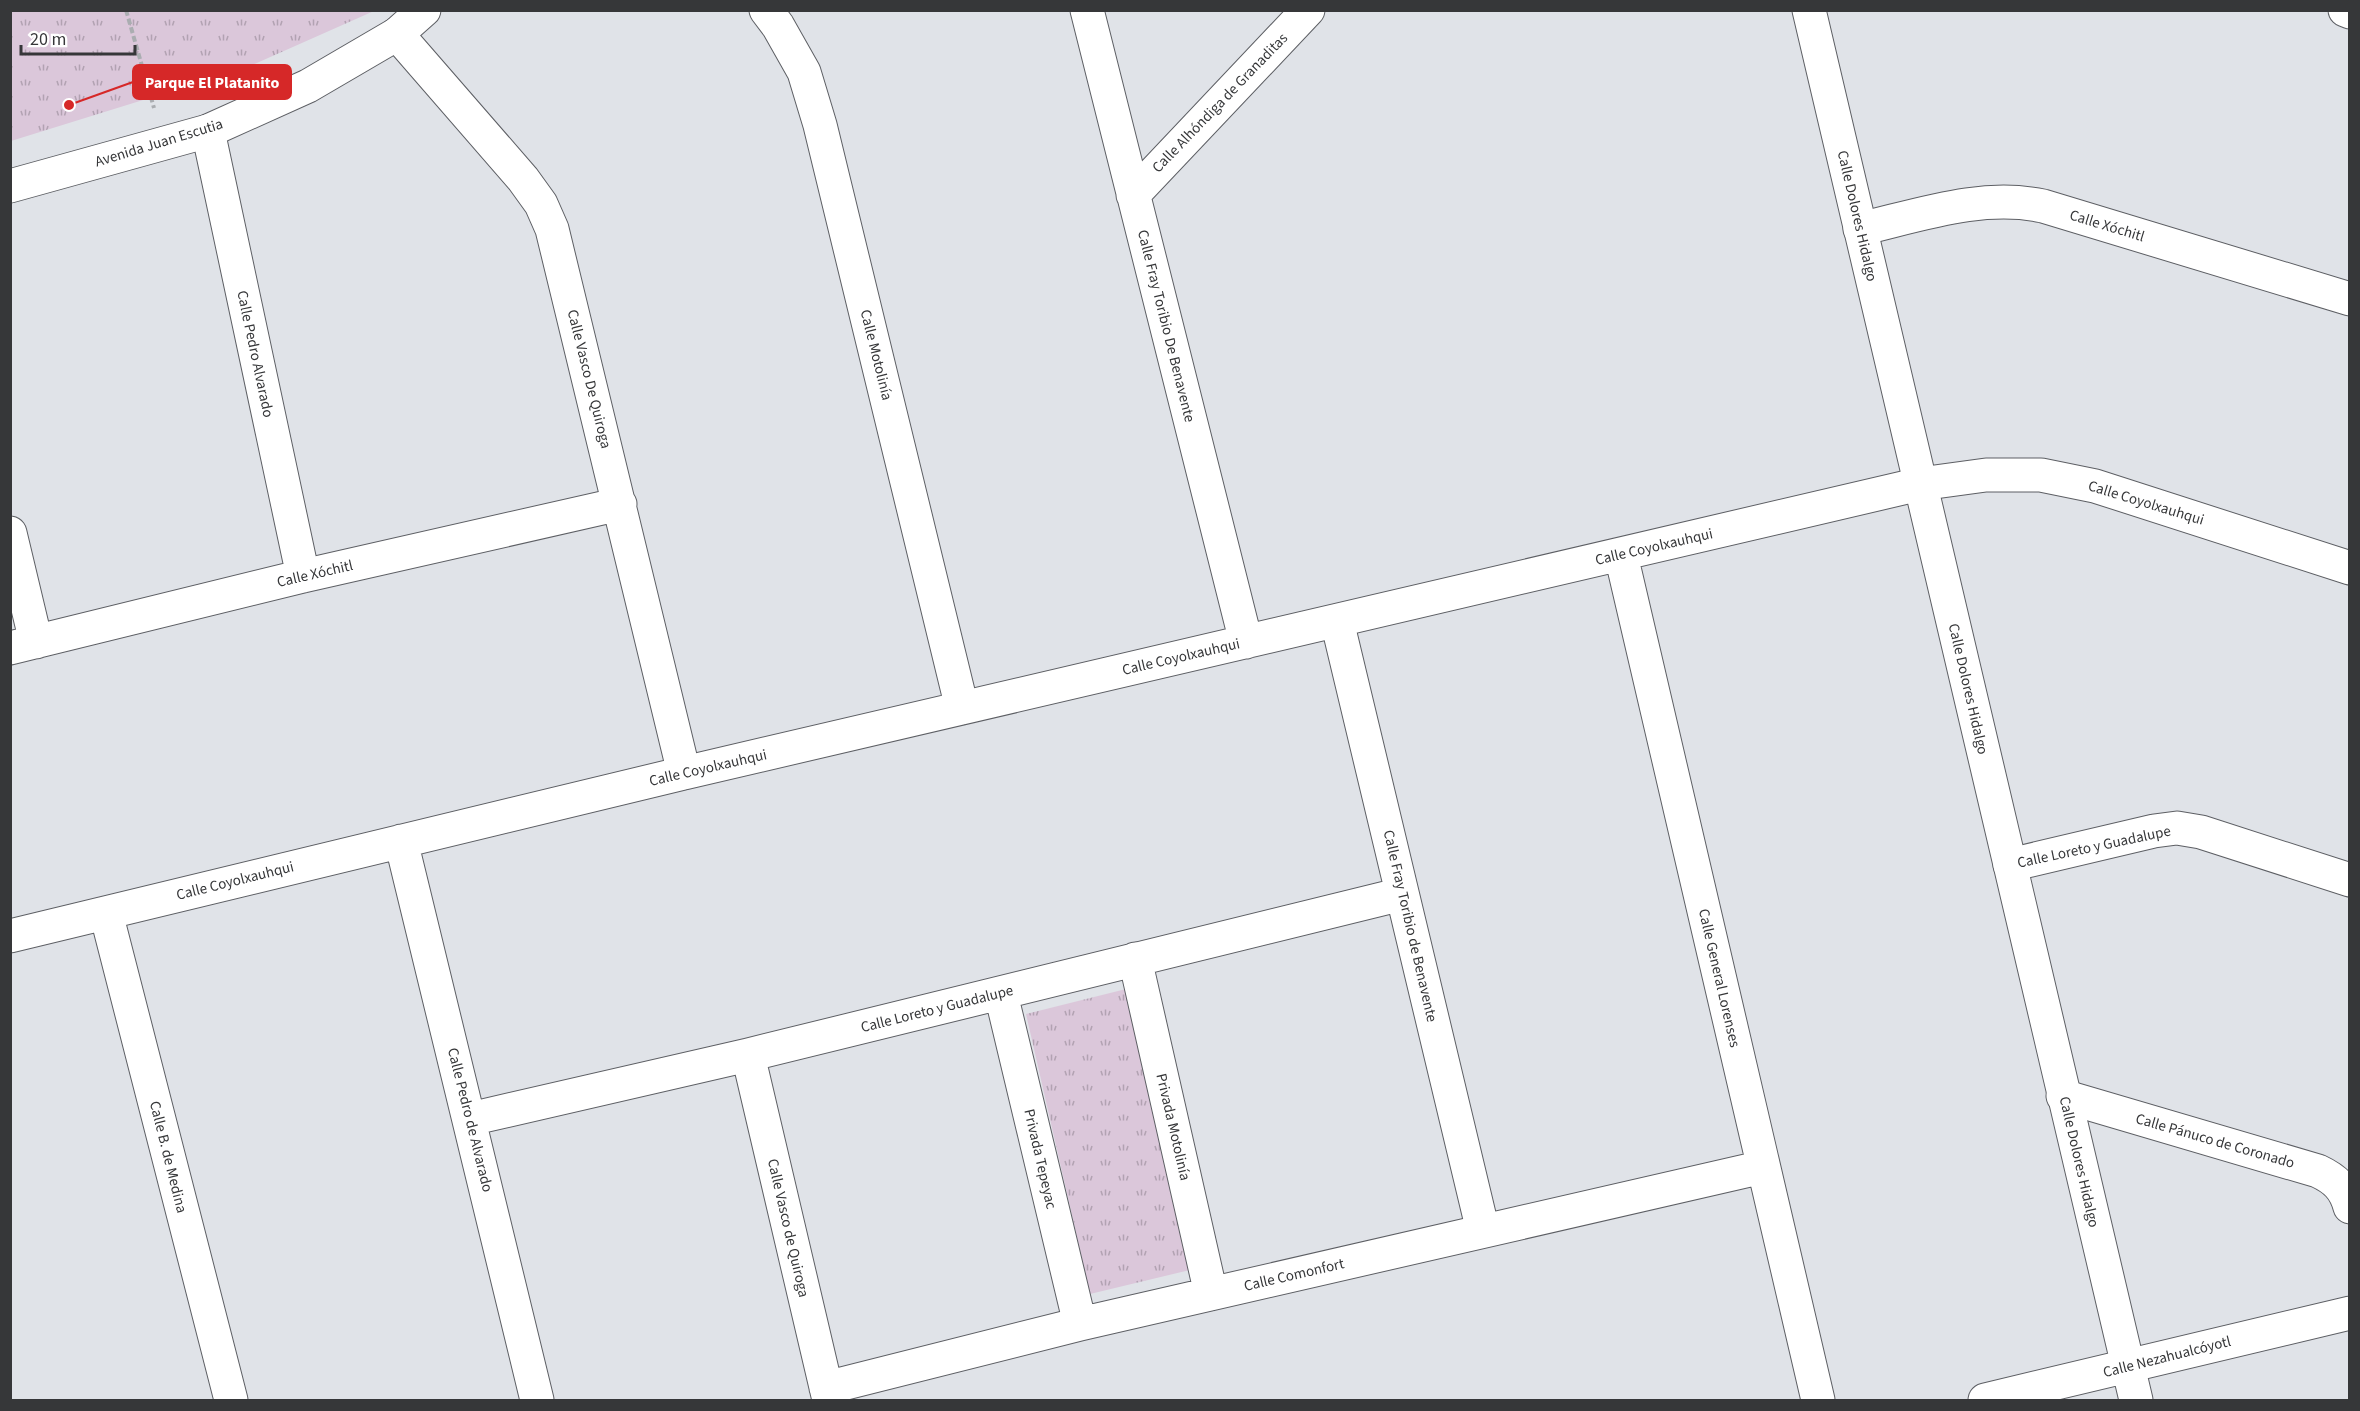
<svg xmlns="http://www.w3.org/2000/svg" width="2360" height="1411" font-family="'Source Sans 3',sans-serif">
	<defs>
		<pattern id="grass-tufts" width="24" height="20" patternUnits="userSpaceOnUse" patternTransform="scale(1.5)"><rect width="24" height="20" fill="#dbc7da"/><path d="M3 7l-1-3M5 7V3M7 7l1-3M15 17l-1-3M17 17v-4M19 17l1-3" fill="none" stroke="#b2a2b2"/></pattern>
	</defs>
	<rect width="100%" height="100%" fill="#e0e3e8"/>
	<path fill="url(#grass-tufts)" d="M11,10h363v1l-131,58 -232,72z
		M1130,988l64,281 -104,25 -64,-280z"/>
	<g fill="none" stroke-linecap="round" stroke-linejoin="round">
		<defs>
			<path id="street" d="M766,10l12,16 26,46 16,53 142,583
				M1087,10l159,632
				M2345,10l5,2
				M397,34l126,145 18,25 11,25 132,544
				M208,131l95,445
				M1133,195l175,-185
				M1860,229c60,-14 122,-36 183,-23l307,93
				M10,533l26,109
				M1621,555l197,845
				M1337,621l146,610
				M10,648l293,-72 317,-72
				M401,841l136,559
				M2010,865l144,-34 23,-3 24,4 149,48
				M106,913l125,487
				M10,936l674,-163 1236,-289 66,-9h55l54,11 255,82
				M1135,959l76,335
				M1001,994l79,330
				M748,1055l81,345
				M2063,1096l255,75c17,8 27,17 32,36
				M470,1119l278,-64 654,-161
				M826,1388l254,-64 683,-157"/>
			<path id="secondary" d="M1809,10l327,1390
				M1985,1400l365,-87"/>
			<path id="primary" d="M10,186l198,-55 100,-45 89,-52 27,-24"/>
		</defs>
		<use href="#street" stroke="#5d5f64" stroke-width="35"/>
		<use href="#secondary" stroke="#5d5f64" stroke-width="35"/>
		<use href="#primary" stroke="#5d5f64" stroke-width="35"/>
		<path stroke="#aaadb1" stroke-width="4" stroke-dasharray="6 3" stroke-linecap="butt" d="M126,10l28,98"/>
		<use href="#street" stroke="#fff" stroke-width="33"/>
		<use href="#secondary" stroke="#fff" stroke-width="33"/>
		<use href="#primary" stroke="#fff" stroke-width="33"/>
	</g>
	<g text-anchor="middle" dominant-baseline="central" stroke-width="4.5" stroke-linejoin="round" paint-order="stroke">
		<g font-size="15" fill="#363739" stroke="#fff">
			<text transform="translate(1220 103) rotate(-46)">Calle Alhóndiga de Granaditas</text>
			<text transform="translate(159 143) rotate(-17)">Avenida Juan Escutia</text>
			<text transform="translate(1857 216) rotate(77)">Calle Dolores Hidalgo</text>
			<text transform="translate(2107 226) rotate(17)">Calle Xóchitl</text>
			<text transform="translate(1166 326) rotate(76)">Calle Fray Toribio De Benavente</text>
			<text transform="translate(255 354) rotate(78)">Calle Pedro Alvarado</text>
			<text transform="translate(876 355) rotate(76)">Calle Motolinía</text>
			<text transform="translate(589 379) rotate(76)">Calle Vasco De Quiroga</text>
			<text transform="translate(2146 503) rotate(17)">Calle Coyolxauhqui</text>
			<text transform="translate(1654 547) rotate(-13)">Calle Coyolxauhqui</text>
			<text transform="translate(315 574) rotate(-13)">Calle Xóchitl</text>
			<text transform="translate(1181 657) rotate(-13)">Calle Coyolxauhqui</text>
			<text transform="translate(1968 689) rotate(77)">Calle Dolores Hidalgo</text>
			<text transform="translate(708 768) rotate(-13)">Calle Coyolxauhqui</text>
			<text transform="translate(2094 847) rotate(-12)">Calle Loreto y Guadalupe</text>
			<text transform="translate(235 881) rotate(-14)">Calle Coyolxauhqui</text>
			<text transform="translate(1410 926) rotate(77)">Calle Fray Toribio de Benavente</text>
			<text transform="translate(1719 978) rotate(77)">Calle General Lorenses</text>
			<text transform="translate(937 1009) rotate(-14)">Calle Loreto y Guadalupe</text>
			<text transform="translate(470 1120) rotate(76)">Calle Pedro de Alvarado</text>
			<text transform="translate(1173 1127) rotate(77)">Privada Motolinía</text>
			<text transform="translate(2215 1141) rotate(16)">Calle Pánuco de Coronado</text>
			<text transform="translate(168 1157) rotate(76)">Calle B. de Medina</text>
			<text transform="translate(1040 1159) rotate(77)">Privada Tepeyac</text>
			<text transform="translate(2079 1162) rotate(77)">Calle Dolores Hidalgo</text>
			<text transform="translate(788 1228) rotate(77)">Calle Vasco de Quiroga</text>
			<text transform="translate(1294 1275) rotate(-13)">Calle Comonfort</text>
			<text transform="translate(2167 1357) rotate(-14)">Calle Nezahualcóyotl</text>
		</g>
	</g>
	<path fill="none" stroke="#d62828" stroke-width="2" d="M69 105L133 82"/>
	<circle fill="#d62828" stroke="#fff" stroke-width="2" cx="69" cy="105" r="6"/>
	<rect fill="#d62828" stroke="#d62828" stroke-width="2" x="133" y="65" width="158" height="34" rx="6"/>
	<g font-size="16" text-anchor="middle" font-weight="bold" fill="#fff">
		<text x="212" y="88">Parque El Platanito</text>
	</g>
	<rect width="2360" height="1411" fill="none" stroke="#363739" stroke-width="24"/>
	<path d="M21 45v9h114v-9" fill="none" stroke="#363739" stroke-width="3"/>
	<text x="30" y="45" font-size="18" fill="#363739" stroke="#ffffff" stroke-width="4.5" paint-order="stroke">20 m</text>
</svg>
